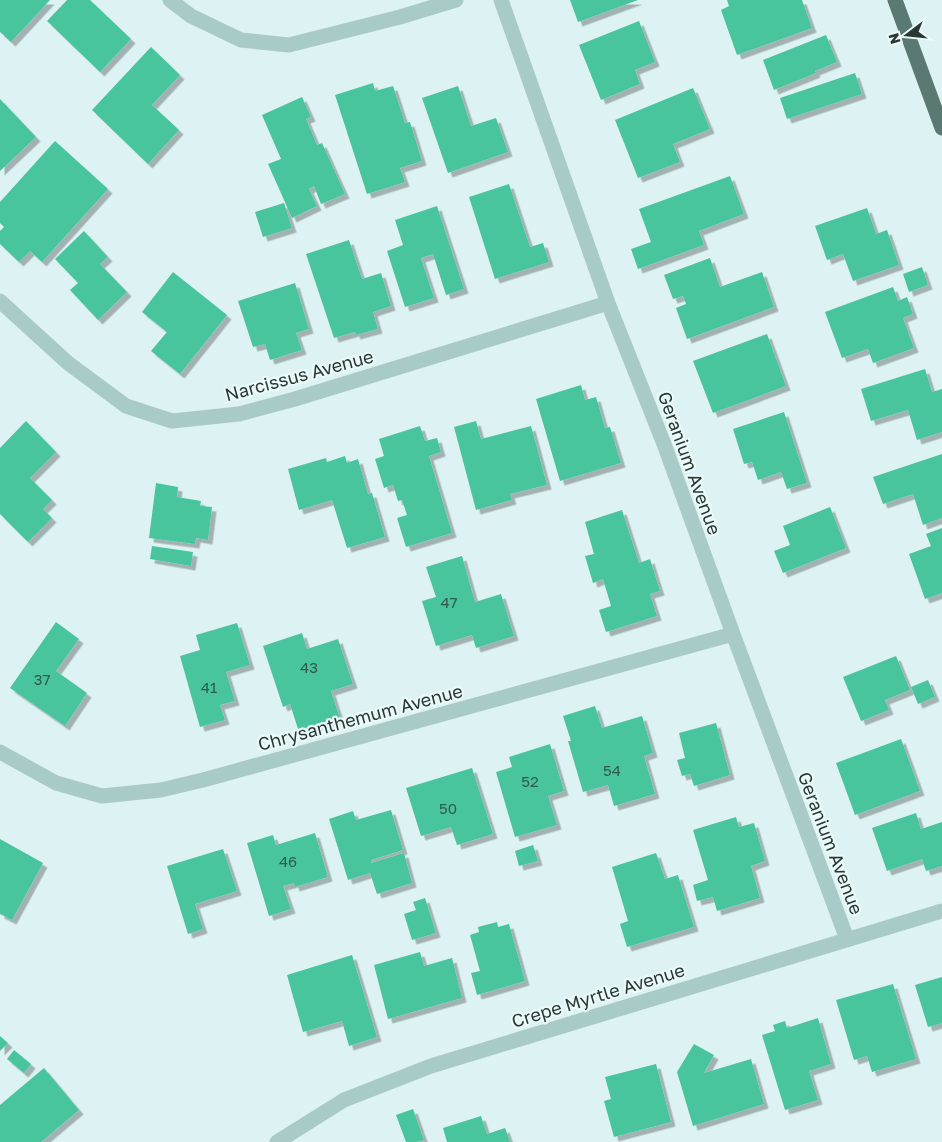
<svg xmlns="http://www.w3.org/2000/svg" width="942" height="1142" font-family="'Golos Text',sans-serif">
	<defs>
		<filter id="shadow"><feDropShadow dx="4.5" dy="4.5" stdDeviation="0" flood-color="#0004"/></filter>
	</defs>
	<rect width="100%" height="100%" fill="#ddf2f2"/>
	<path fill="#48c59d" filter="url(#shadow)" d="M0,0h50l-39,42 -11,-10z
		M67,0h23l41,39 -31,33 -53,-51z
		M570,0h68l-60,22z
		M727,0h75l10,28 -75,27 -16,-45 8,-4z
		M639,21l16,41 -20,8 5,14 -39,16 -22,-55z
		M826,35l11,27 -22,9 1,2 -42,17 -11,-30z
		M151,47l29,28 -28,30 27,25 -31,34 -56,-54z
		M855,73l7,21 -75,25 -7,-21z
		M373,83l2,8 18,-5 12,37 5,-1 12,39 -22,7 5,14 -38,12 -32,-99z
		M458,86l13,40 25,-8 12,34 -60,21 -26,-75z
		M693,88l17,41 -37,15 7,18 -42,16 -23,-58z
		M302,97l9,20 -5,2 11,26 5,-2 23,51 -24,10 -7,-18 -5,3 8,17 -25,12 -24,-54 13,-5 -19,-44z
		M0,99l36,38 -36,34z
		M55,141l53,48 -66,73 -12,-11 -11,11 -19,-18v-13l4,-4 -4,-4v-21z
		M730,176l14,38 -45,17 5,14 -66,24 -7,-20 20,-7 -12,-33z
		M509,184l21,63 13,-4 6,19 -54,17 -26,-82z
		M284,203l8,25 -29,9 -8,-25z
		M437,206l27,83 -18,6 -13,-41 -12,4 13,40 -29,9 -18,-56 16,-6 -8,-25z
		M867,208l9,26 11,-4 12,35 -46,16 -10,-27 -16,6 -12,-34z
		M84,231l24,26 -8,7 27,28 -29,28 -28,-30 8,-7 -23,-24z
		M349,240l13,39 19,-6 10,33 -18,6 5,17 -22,6 -1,-3 -21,6 -28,-84z
		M710,258l10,29 42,-15 12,35 -87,32 -11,-31 10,-4 -3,-8 -10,3 -9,-24z
		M922,267l6,18 -19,7 -6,-18z
		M173,272l54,43 -47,59 -29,-23 16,-19 -25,-20z
		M295,283l14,46 -13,4 6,17 -32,10 -5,-16 -12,3 -15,-46z
		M893,287l5,14 9,-4 6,17 -10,4 11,30 -41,15 -5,-14 -26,9 -17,-46z
		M767,334l19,52 -73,27 -20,-52z
		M925,369l7,23 10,-3v43l-25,8 -9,-30 -37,11 -10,-32z
		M581,385l4,15 11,-3 9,31 5,-1 11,36 -61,18 -24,-82z
		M784,412l23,71 -20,6 -6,-17 -23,8 -6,-18 -8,2 -11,-35z
		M26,421l30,31 -26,26 22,22 -9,9 9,9 -24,24 -28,-28v-66z
		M476,421l5,18 50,-13 16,59 -37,9 2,6 -36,10 -22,-83z
		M420,426l5,15 12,-3 4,14 -12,4 23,77 -46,14 -9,-29 10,-3 -5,-15 -4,1 -5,-16 -9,3 -9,-29 9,-3 -5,-17z
		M942,454v64l-19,7 -10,-31 -30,10 -10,-27z
		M345,456l2,7 11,-4 10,35 4,-1 13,44 -38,11 -15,-48 -33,10 -11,-41 38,-11 1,4z
		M156,483l22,4 -1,10 24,4 -1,5 12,1 -4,33 -12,-2 -1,6 -46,-6z
		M830,507l16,41 -63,25 -9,-22 16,-6 -7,-19z
		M622,510l17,53 11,-4 10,32 -10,3 7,22 -51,16 -7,-22 12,-4 -8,-27 -10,4 -8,-27 9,-2 -9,-32z
		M942,528v65l-17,6 -16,-45 22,-8 -5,-12z
		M152,546l41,6 -2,14 -41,-7z
		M462,556l13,46 26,-8 13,42 -38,12 -4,-13 -36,11 -14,-45 14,-4 -10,-30z
		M56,622l23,17 -23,32 31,22 -22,33 -55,-38z
		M237,623l13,42 -24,7 9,29 -15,4 5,15 -25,7 -20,-71 20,-6 -4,-15z
		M302,633l5,16 31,-10 15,45 -22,7 9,28 -41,13 -9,-28 -7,3 -20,-61z
		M896,656l14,34 -25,10 4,10 -28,11 -18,-44z
		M928,680l7,17 -17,7 -7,-17z
		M595,706l7,22 40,-12 11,37 -9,3 11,38 -41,12 -6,-21 -25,7 -15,-51h3l-8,-25z
		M716,723l14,52 -36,11 -4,-12 -8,2 -5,-16 8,-2 -6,-25z
		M901,739l19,52 -65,24 -19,-52z
		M550,744l14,47 -16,5 9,29 -42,12 -19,-65 16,-5 -3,-10z
		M472,768l21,66 -36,11 -6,-18 -30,9 -15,-48z
		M391,810l12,40 -32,10v3l33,-10 8,30 -35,11 -7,-21 -22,7 -19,-61 24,-8 3,9z
		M916,813l5,16 21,-7v44l-16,5 -4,-12 -35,12 -15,-43z
		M736,817l3,10 15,-4 11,38 -14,5 9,32 -43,13 -4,-14 -16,4 -4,-16 15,-5 -15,-50z
		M315,833l13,44 -33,10 -1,-4 -11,3 8,23 -22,7 -22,-73 26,-8 3,10z
		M0,839l43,24 -31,57 -12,-6z
		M533,845l5,16 -19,5 -4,-15z
		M223,849l14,42 -42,13 8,25 -15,5 -21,-68z
		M656,853l9,26 13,-4 16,52 -67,20 -7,-23 8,-3 -16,-54z
		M425,898l11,35 -24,7 -8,-26 12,-4 -3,-8z
		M497,922l1,5 11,-3 16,57 -48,14 -6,-22 9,-2 -10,-36 9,-3 -1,-5z
		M420,952l4,14 28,-8 10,40 -74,21 -14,-54z
		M352,955l25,82 -28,9 -7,-25 -39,11 -16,-57z
		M942,977v46l-14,4 -13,-42z
		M893,984l23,75 -44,13 -5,-16 -13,4 -18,-60z
		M818,1018l13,46 -22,7 9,29 -33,10 -23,-75 13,-4 -2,-6 12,-4 2,7z
		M0,1036l8,7 -8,8z
		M694,1044l20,11 -10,18 47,-14 13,45 -71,22 -16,-54z
		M14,1050l17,14 -7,9 -17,-14z
		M656,1064l15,58 -57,15 -10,-36 7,-2 -6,-22z
		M44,1068l35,42 -38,32h-41v-37z
		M413,1109l11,31 -8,2h-10l-10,-27z
		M481,1116l6,18 18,-6 5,14h-63l-4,-14z"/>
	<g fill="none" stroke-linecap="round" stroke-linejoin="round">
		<path stroke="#a9cbc7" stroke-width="15" d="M170,0l21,16 50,24 48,5 111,-28 56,-17
			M501,0l107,303 56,141 69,190 114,305
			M0,301l68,62 58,43 46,15 67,-7 56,-15 313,-96
			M0,752l56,31 46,13 59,-6 42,-10 530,-146
			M277,1142l67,-42 87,-34 511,-155"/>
		<path stroke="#5a7972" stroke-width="15" d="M895,0l47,128"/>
	</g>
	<g text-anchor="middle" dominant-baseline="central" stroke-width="4.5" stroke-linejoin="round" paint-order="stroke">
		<g font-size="15" fill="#315b4e">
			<text x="449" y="602">47</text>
			<text x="309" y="667">43</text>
			<text x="42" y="679">37</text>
			<text x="209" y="687">41</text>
			<text x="612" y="770">54</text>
			<text x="530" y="781">52</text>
			<text x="448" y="808">50</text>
			<text x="288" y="861">46</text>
		</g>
		<g font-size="18" fill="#293834" stroke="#eafaf9">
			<text transform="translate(299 375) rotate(-15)">Narcissus Avenue</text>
			<text transform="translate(690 463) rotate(70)">Geranium Avenue</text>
			<text transform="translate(360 717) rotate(-15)">Chrysanthemum Avenue</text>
			<text transform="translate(831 843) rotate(69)">Geranium Avenue</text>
			<text transform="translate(598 995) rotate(-17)">Crepe Myrtle Avenue</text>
		</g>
	</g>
	<g transform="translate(907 35) rotate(254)" stroke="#eafaf9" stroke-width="4" paint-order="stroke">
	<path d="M0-4L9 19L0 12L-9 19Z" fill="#293834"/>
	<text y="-8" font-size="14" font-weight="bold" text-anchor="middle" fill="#293834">N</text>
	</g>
</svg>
